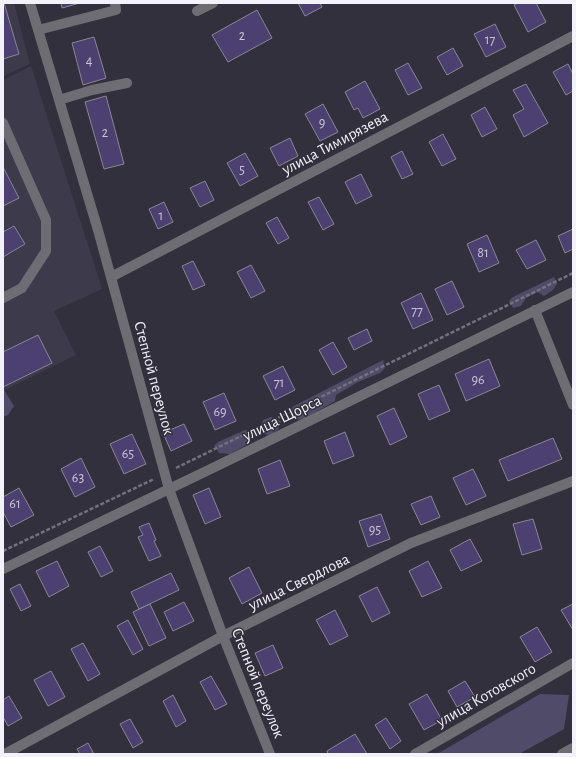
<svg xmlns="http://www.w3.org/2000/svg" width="576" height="757" font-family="'Alegreya Sans',sans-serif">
	<rect width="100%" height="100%" fill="#32303c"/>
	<path fill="#3d3a4c" d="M3,3h11l16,61 -27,12z
		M31,66l71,223 -48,22 22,44 -73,36v-311z"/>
	<path fill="#504b68" d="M554,277l3,7 -4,6 -9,6 -6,-4 -12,6 -5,8 -8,2 -4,-7 4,-4z
		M383,360l2,8 -5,5 -22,9 -22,13 -1,6 -30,17 -7,2 -5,-6 -1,-7z
		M3,388l11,18 -6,9 -5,2z
		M271,417l10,4 -3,8 -8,7 -10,-4 3,-12z
		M245,430l9,3 -8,12 -16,9 -11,-1 -5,-7 4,-4z
		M540,694l29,1 -5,34 -45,25h-82z"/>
	<path fill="#4b406f" stroke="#898695" d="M3,3h1l15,51 -16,5z
		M61,3h19l-18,5z
		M298,3h22l2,4 -17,9z
		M518,3h18l10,19 -18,10 -14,-27z
		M257,10l15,28 -44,24 -16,-27z
		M495,24l11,23 -20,10 -12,-23z
		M94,37l12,41 -23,7 -11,-42z
		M453,48l10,18 -16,9 -10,-18z
		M408,63l14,25 -14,7 -13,-25z
		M568,64l5,10v17l-7,4 -13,-23z
		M365,81l15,28 -17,9 -5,-10 -4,2 -9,-18z
		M526,84l22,39 -24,14 -11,-22 11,-6 -11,-19z
		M106,96l18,68 -20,5 -19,-67z
		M323,104l15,28 -18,9 -15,-27z
		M485,107l12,22 -15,8 -11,-22z
		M443,134l13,25 -14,7 -13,-24z
		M290,138l8,18 -19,10 -9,-18z
		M402,151l11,23 -11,5 -11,-22z
		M245,153l13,23 -18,10 -13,-23z
		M3,167l16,31 -16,8z
		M361,174l11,22 -16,8 -11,-22z
		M205,181l9,19 -14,7 -10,-19z
		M319,197l15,27 -11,6 -15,-28z
		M164,202l9,20 -15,7 -9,-20z
		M277,217l12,21 -11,6 -12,-21z
		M14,226l11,18 -22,13v-25z
		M573,229v20l-8,4 -7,-17z
		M487,235l12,28 -20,9 -12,-28z
		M536,240l10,20 -19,9 -11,-19z
		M193,261l12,24 -12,5 -11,-24z
		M251,265l14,26 -14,7 -14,-26z
		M452,281l12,26 -17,8 -12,-26z
		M421,293l12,27 -20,9 -12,-26z
		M367,329l5,12 -18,9 -6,-12z
		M38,335l14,28 -49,24v-35z
		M333,342l14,25 -14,8 -14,-25z
		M489,359l11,27 -34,15 -11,-27z
		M283,366l12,24 -20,10 -12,-24z
		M439,385l11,26 -21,9 -11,-26z
		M224,393l12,28 -21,9 -12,-28z
		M394,408l13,29 -17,8 -13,-29z
		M184,424l8,17 -21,10 -8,-18z
		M345,432l9,24 -21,8 -9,-23z
		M132,434l14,30 -22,10 -14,-30z
		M553,438l9,21 -54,22 -9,-21z
		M81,458l14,29 -20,10 -14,-28z
		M280,460l10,26 -23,8 -9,-25z
		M473,469l13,27 -20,9 -13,-27z
		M19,488l15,27 -23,12 -8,-15v-15z
		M209,488l12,29 -16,7 -12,-29z
		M431,496l9,21 -19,8 -10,-21z
		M381,514l9,25 -22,8 -9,-26z
		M533,519l9,30 -20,6 -9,-31z
		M149,523l7,17 -2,1 7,15 -12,5 -11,-24 5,-2 -4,-8z
		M470,539l12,22 -21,10 -11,-21z
		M100,546l13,25 -12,6 -13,-25z
		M57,561l12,25 -20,11 -13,-26z
		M428,561l14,27 -20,9 -13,-26z
		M249,567l13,26 -20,11 -13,-26z
		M171,573l8,17 -40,19 -8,-17z
		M20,584l11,22 -10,5 -11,-22z
		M377,587l13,26 -18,9 -13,-26z
		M184,602l10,19 -21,10 -9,-19z
		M150,604l16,34 -17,8 -16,-34z
		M573,604v26l-12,-20z
		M335,610l13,26 -18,9 -14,-25z
		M128,620l15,29 -10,6 -16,-29z
		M537,627l15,25 -17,10 -15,-25z
		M83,643l17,31 -12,7 -17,-32z
		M273,645l10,23 -18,8 -10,-23z
		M51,671l14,26 -17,9 -14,-26z
		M211,676l16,28 -12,6 -15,-28z
		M465,681l10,16 -18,10 -9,-16z
		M427,694l15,26 -18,10 -15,-26z
		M173,695l13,26 -10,6 -13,-26z
		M9,696l13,22 -14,8 -5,-9v-17z
		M386,718l15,23 -11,8 -15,-24z
		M130,719l13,23 -10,6 -13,-24z
		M355,734l12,20h-39l-1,-3z
		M88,743l6,11h-14l-3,-5z"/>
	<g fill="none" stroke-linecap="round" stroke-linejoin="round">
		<path stroke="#73717c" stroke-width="2.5" stroke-dasharray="4 2" stroke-linecap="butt" d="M176,468l397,-195
			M3,551l151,-72"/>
		<path stroke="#6e6d73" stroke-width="10" d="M30,3l68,227 71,259 54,147 47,118
			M197,11l16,-8
			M38,30l78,-20 -1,-7
			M59,100l33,-10 35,-7
			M3,123l43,97v31l-24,37 -19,10
			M111,277l462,-241
			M535,310l38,95
			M3,569l218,-105 352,-172
			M5,754l218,-118 188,-93 162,-62
			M415,754l158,-91
			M562,754l11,-6"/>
	</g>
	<g text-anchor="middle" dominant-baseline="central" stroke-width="3" stroke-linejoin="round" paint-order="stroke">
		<g font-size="14" fill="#c9c5d6">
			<text x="242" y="36">2</text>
			<text x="490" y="40">17</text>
			<text x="89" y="61">4</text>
			<text x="322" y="123">9</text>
			<text x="105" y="133">2</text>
			<text x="242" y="170">5</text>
			<text x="161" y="216">1</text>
			<text x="483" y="253">81</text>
			<text x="417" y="311">77</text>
			<text x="478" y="380">96</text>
			<text x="279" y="383">71</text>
			<text x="220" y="412">69</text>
			<text x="128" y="454">65</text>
			<text x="78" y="478">63</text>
			<text x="15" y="504">61</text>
			<text x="375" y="530">95</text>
		</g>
		<g font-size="16" fill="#f3f1f9" stroke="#32303c">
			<text transform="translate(335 143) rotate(-28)">улица Тимирязева</text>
			<text transform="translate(154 378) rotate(75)">Степной переулок</text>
			<text transform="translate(282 418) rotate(-26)">улица Щорса</text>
			<text transform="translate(299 582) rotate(-26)">улица Свердлова</text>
			<text transform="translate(258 683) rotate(68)">Степной переулок</text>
			<text transform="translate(486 695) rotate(-30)">улица Котовского</text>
		</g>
	</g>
	<rect width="576" height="757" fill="none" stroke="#f3f1f9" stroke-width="8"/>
</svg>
